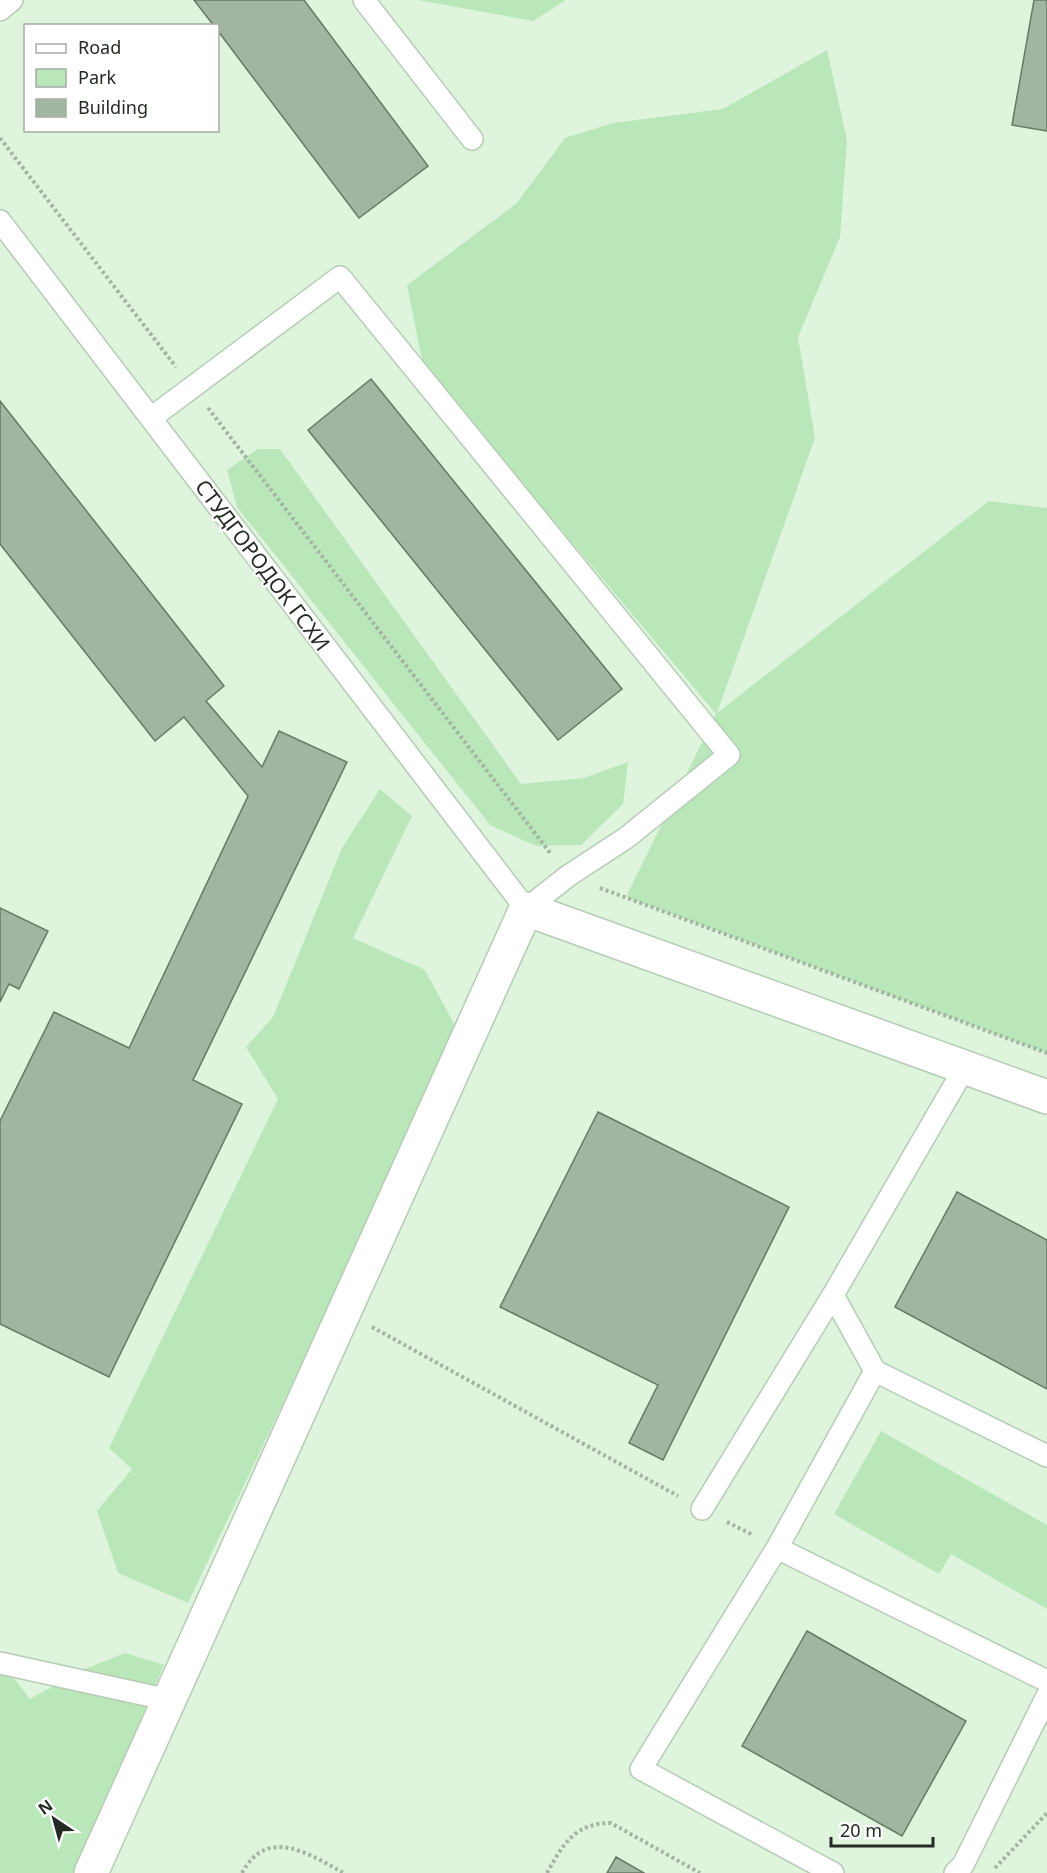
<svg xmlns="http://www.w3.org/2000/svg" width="1047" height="1873" font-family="'Noto Sans',sans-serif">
	<rect width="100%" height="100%" fill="#def4dd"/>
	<path fill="#bae7ba" d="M418,0h148l-33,21z
		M827,50l20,90 -7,97 -42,100 17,101 -98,275 272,-212 58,7v545l-421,-156 90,-183 -293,-349 -16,-80 109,-81 49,-66 48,-15 110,-14z
		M258,449h22l241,335 63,-6 44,-16 -5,42 -42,41 -45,1 -46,-21 -253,-318 -10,-37z
		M380,789l32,27 -59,122 72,32 34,63 -271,570 -70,-30 -21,-62 35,-42 -23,-21 169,-349 -32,-52 27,-30 69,-169z
		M881,1431l166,94v84l-96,-55 -12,20 -105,-60z
		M125,1653l39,12 -89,208h-75v-213l30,39 50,-28z"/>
	<path fill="#a1b6a1" stroke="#667965" stroke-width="1.5" d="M194,0h110l124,166 -69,52 -141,-187v-5h-4z
		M1034,0h13v131l-35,-6z
		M371,379l251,310 -64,51 -250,-310z
		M0,401l224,285 -18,15 56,66 17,-36 68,31 -154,318 49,24 -133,273 -109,-53v-203l54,-109 75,36 119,-252 -64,-79 -29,24 -155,-197z
		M0,908l48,23 -29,58 -10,-5 -9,18z
		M598,1112l191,95 -126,253 -34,-17 29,-58 -158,-78z
		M957,1192l90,48v149l-152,-82z
		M807,1631l159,90 -64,115 -160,-90z
		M616,1857l28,16h-37z"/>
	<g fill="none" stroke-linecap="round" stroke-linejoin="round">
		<defs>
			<path id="lane" d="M364,0l108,139
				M0,10l12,-10
				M0,221l526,688 42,-33 58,-38 103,-83 -389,-478 -189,141
				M875,1371l-42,-76 132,-228
				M702,1509l131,-214
				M777,1548l98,-177 172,85
				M0,1663l169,37
				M833,1873l-192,-104 136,-221 270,133
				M955,1873l8,-8 84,-169"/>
			<path id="street" d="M91,1873l435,-964 521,188"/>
		</defs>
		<use href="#lane" stroke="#b5cbb5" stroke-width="24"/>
		<use href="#street" stroke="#b5cbb5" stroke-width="36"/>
		<path stroke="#a3b4a2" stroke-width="4" stroke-dasharray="3 3" stroke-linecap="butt" d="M0,138l176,229
			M208,408l343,446
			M600,888l447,165
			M372,1327l306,169
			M727,1522l26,13
			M995,1868l52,-55
			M242,1873c26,-48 68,-18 102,0
			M547,1873c16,-29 28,-50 64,-50l89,50"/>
		<use href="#lane" stroke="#fff" stroke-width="21"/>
		<use href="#street" stroke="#fff" stroke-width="33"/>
	</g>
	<g text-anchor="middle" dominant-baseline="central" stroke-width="4.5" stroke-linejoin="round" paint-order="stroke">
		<g font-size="21" fill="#232b23" stroke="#fff">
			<text transform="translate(263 565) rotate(53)">СТУДГОРОДОК ГСХИ</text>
		</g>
	</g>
	<rect x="24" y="24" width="195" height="108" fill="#ffffff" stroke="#a7aaa7" stroke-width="1.5"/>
	<rect x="36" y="44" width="30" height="9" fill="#ffffff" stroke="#a7aaa7" stroke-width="1.5"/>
	<text x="78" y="54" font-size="18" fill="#232b23">Road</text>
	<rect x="36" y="69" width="30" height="18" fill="#bae7ba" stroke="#a7aaa7" stroke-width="1.5"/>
	<text x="78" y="84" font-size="18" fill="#232b23">Park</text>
	<rect x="36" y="99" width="30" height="18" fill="#a1b6a1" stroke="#a7aaa7" stroke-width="1.5"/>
	<text x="78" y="114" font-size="18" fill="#232b23">Building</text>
	<g transform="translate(54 1819) rotate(324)" stroke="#ffffff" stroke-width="4.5" paint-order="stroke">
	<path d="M0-4.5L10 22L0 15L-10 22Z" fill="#232b23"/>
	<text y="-9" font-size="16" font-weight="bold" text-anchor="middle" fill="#232b23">N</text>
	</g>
	<path d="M831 1837v9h102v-9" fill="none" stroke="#232b23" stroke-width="3"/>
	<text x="840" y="1837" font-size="18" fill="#232b23" stroke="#ffffff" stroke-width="4.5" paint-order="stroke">20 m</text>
</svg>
